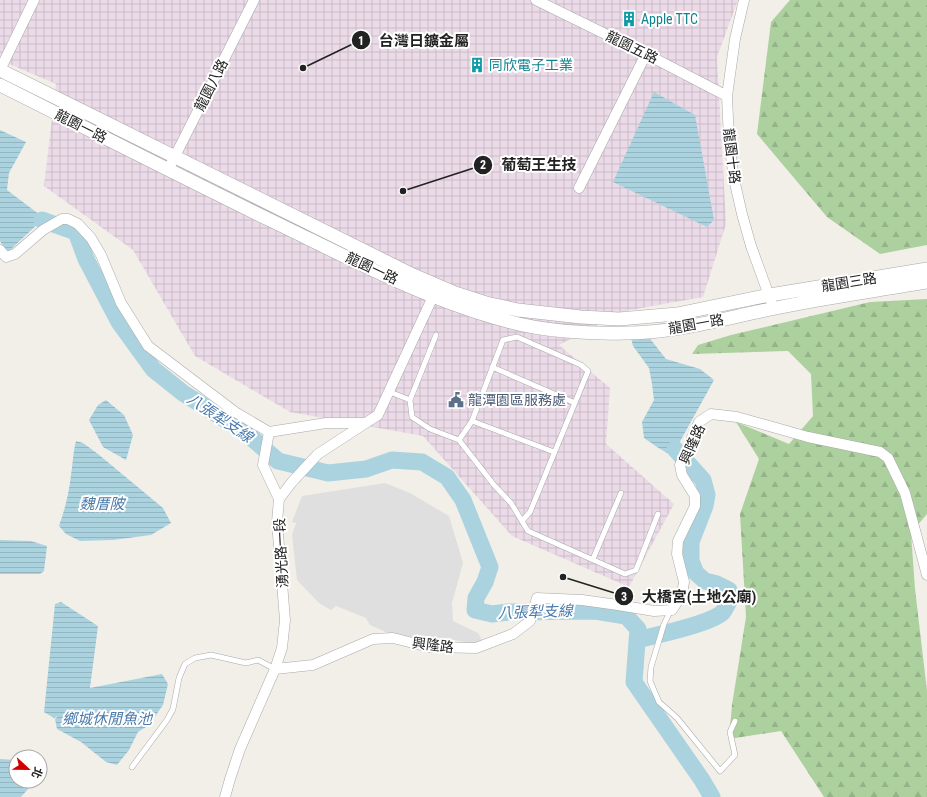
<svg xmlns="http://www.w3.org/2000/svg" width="927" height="797" font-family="'Roboto Condensed','Noto Sans TC',sans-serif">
	<defs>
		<pattern id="industrial-grid" width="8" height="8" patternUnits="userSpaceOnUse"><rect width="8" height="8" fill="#ebdbe8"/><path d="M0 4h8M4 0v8" fill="none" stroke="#c9bcc7"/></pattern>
		<pattern id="forest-firs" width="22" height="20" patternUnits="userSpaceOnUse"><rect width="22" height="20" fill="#add19e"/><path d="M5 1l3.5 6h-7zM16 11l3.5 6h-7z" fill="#95b388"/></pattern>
		<pattern id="water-rules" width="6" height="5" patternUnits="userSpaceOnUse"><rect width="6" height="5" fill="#aad3df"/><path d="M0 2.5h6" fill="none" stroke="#92b5bf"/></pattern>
	</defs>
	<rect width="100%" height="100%" fill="#f2efe9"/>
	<path fill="#e0dfdf" d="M385,483l25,10 39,23 14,47 -11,40 1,18 25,12 5,9 -11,2 -26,-6 -19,6 -28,-6 -29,-13 -4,-7 -30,-12 -5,4 -12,-7 -22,-23 -5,-45 4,-12 -4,-1 10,-26z"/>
	<path fill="url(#industrial-grid)" d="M0,0h738l-21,57 9,167 -23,73 -78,14 -66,34 51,43 -4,56 68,60 -45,83 -117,-51 -89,-100 -133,-24 -95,-56 -62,-106 -89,-64 12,-102 -56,-24z"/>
	<path fill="url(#forest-firs)" d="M790,0h137v245l-47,9 -53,-37 -70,-83 14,-112z
		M927,299v215l-16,19 4,56 12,102v106h-103l-43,-66 -52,8 3,-34 14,-88 -6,-103 19,-55 -23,-37 53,22 24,-28 -2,-42 -23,-23 -96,3 6,-9 33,-10 139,-33z"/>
	<path fill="url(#water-rules)" d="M654,92l41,23 19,105 -7,7 -94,-45z
		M0,130l26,12 -17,31 -2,17 37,28 -37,35 -7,-12z
		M648,336l18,23 34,10 14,11 -42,76 -15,-9 -13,-9 -2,-16 12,-22 -2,-16 -3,-16 -16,-22 -2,-8z
		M106,400l18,15 9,20 -7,25 -23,-13 -14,-27 9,-15z
		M76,441l7,2 15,11 65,54 8,15 -20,12 -38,5 -33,1 -14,-7 -7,-8c6,-17 10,-33 12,-51 2,-12 2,-23 5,-34z
		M0,540l31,1 16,5 -3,25 -4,3h-40z
		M61,602l37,24 -8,62 72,-14 6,10 -5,21 -14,20 -11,7 -9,18 -12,15 -11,-3 -25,-20 -24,-13 -2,-10 3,-3 -4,2 -10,-6 11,-108z
		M0,759l16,1v21h15l-3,8 -7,8h-21z"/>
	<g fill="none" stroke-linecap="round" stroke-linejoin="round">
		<path stroke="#aad3df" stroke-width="17" d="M42,220l34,12 10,27 33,63 34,47 30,24 62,39 33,29 50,12 38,-4 26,-9 30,2 25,15 16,23 27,67 -5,15 -9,16 -1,12 17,4 16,-2 87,-1 31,5 12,13 -4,53 68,98 10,17
			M637,640c19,-5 74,-16 86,-28 3,-4 5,-10 8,-14l-2,-8 -12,-6 -12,-3 -9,-8 -5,-12v-19l14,-36 2,-11 -4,-15 -28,-31"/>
		<defs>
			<path id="service" d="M492,367l83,36
				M390,392l20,8 2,17 18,12 29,11 35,45 17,18 17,28 97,43 11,-4 22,-56
				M410,400l26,-65
				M472,421l82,31
				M459,440l13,-19 31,-81 14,-3 64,28 7,6 -58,141 -8,9
				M593,559l28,-66
				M671,610l-7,14 -13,43 -1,14 9,21 18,16 43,53 15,-16 -5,-23 5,-11
				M132,767l35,-47 6,-11 6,-31 6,-14 10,-6 16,-3 35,8 12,-3 17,9"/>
			<path id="minor" d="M536,0l110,54 81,42
				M744,0l-9,39 -8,57 2,45 5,38 8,35 9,32 20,55
				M0,70l34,-70
				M168,170l86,-170
				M579,188l67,-134
				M0,250l6,7 9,-3 28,-24 19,-11h6l10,5 13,14 10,17 20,48 27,43 87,66 34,20 57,-9h39
				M269,432l-6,33 16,34
				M275,669l38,-4 60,-26 20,-1 36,9 47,1 37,-14 17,-13 7,-23 45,2 36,5 36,6 18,-1 10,-16 2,-12 -7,-28 1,-13 17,-35v-10l-13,-21 -2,-10 19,-43 12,-8 26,3 71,20 72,15 8,6 17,35 22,82
				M225,797l5,-18 10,-30 35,-80 7,-21 3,-28 -8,-98 2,-23 13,-17 26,-28 60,-39 58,-125"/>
			<path id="tertiary" d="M0,70l413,205 42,18 31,10 32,7 63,7 38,2 58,-5 93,-19 157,-26
				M0,85c90,45 180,91 270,135 77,37 154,79 237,101 34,10 81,13 118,12 50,0 97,-14 146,-24 51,-11 104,-18 156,-27"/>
		</defs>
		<use href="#service" stroke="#a9a9a9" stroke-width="6"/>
		<use href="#minor" stroke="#a9a9a9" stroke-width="11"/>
		<use href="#tertiary" stroke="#a9a9a9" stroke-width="14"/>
		<use href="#service" stroke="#fff" stroke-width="5"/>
		<use href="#minor" stroke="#fff" stroke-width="10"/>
		<use href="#tertiary" stroke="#fff" stroke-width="13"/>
	</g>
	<defs>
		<symbol id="building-bare" viewBox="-9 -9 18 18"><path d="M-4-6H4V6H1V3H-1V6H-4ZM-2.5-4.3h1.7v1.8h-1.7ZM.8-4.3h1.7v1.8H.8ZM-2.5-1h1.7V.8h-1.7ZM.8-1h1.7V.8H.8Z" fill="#0f9aa8" stroke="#fff" stroke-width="2.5" paint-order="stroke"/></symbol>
		<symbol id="civic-bare" viewBox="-9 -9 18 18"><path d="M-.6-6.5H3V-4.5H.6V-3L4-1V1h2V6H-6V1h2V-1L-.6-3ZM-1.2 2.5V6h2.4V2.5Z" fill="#5c6f8a" stroke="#fff" stroke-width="2.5" paint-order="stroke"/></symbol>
	</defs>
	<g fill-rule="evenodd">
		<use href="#building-bare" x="618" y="8" width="22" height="22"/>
		<use href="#building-bare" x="466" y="54" width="22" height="22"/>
		<use href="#civic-bare" x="445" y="389" width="22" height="22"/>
	</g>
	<g text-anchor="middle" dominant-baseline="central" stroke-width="4" stroke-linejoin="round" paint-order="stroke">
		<g font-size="14" fill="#0d838f" stroke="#fff" text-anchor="start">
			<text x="641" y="19">Apple TTC</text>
			<text x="489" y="65">同欣電子工業</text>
		</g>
		<g font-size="14" fill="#222" stroke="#fff">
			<text transform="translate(632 47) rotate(26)">龍園五路</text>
			<text transform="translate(211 85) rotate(-63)">龍園八路</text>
			<text transform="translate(81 126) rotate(27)">龍園一路</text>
			<text transform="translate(732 156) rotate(83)">龍園十路</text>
			<text transform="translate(372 268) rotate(25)">龍園一路</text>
			<text transform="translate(849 282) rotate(-9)">龍園三路</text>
			<text transform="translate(696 324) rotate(-10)">龍園一路</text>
			<text transform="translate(692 444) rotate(-66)">興隆路</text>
			<text transform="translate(281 553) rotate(-93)">湧光路一段</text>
			<text transform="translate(433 645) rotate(7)">興隆路</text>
		</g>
		<g font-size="14" fill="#4e5e75" stroke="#fff" text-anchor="start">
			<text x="468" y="400">龍潭園區服務處</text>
		</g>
		<g font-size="15" font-style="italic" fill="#4a7aab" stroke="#fff">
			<text transform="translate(220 418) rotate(34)">八張犁支線</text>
			<text x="102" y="504">魏厝陂</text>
			<text transform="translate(535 612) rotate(-2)">八張犁支線</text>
			<text x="107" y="719">鄉城休閒魚池</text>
		</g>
	</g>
	<path fill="none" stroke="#222" stroke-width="1.5" d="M303 68L361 40M403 191L483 165M563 577L624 596"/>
	<g fill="#222" stroke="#fff" stroke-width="1.5">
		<circle cx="303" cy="68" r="4"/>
		<circle cx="403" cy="191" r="4"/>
		<circle cx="563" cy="577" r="4"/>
		<circle cx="361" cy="40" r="10"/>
		<circle cx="483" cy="165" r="10"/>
		<circle cx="624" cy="596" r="10"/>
	</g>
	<g font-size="12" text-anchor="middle" font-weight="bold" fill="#fff">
		<text x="361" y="45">1</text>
		<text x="483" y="169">2</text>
		<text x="624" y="601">3</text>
	</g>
	<g font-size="15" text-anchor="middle" font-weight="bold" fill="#222" stroke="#fff" stroke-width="4" stroke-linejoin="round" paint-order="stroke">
		<text x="424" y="46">台灣日鑛金屬</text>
		<text x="539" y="170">葡萄王生技</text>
		<text x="699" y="602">大橋宮(土地公廟)</text>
	</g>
	<g transform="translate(28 769) rotate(112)"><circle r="19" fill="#ffffff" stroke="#a7a7a7"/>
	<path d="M0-3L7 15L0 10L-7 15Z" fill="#d40000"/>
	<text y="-6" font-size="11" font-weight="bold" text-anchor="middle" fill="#222222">北</text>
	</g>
</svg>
